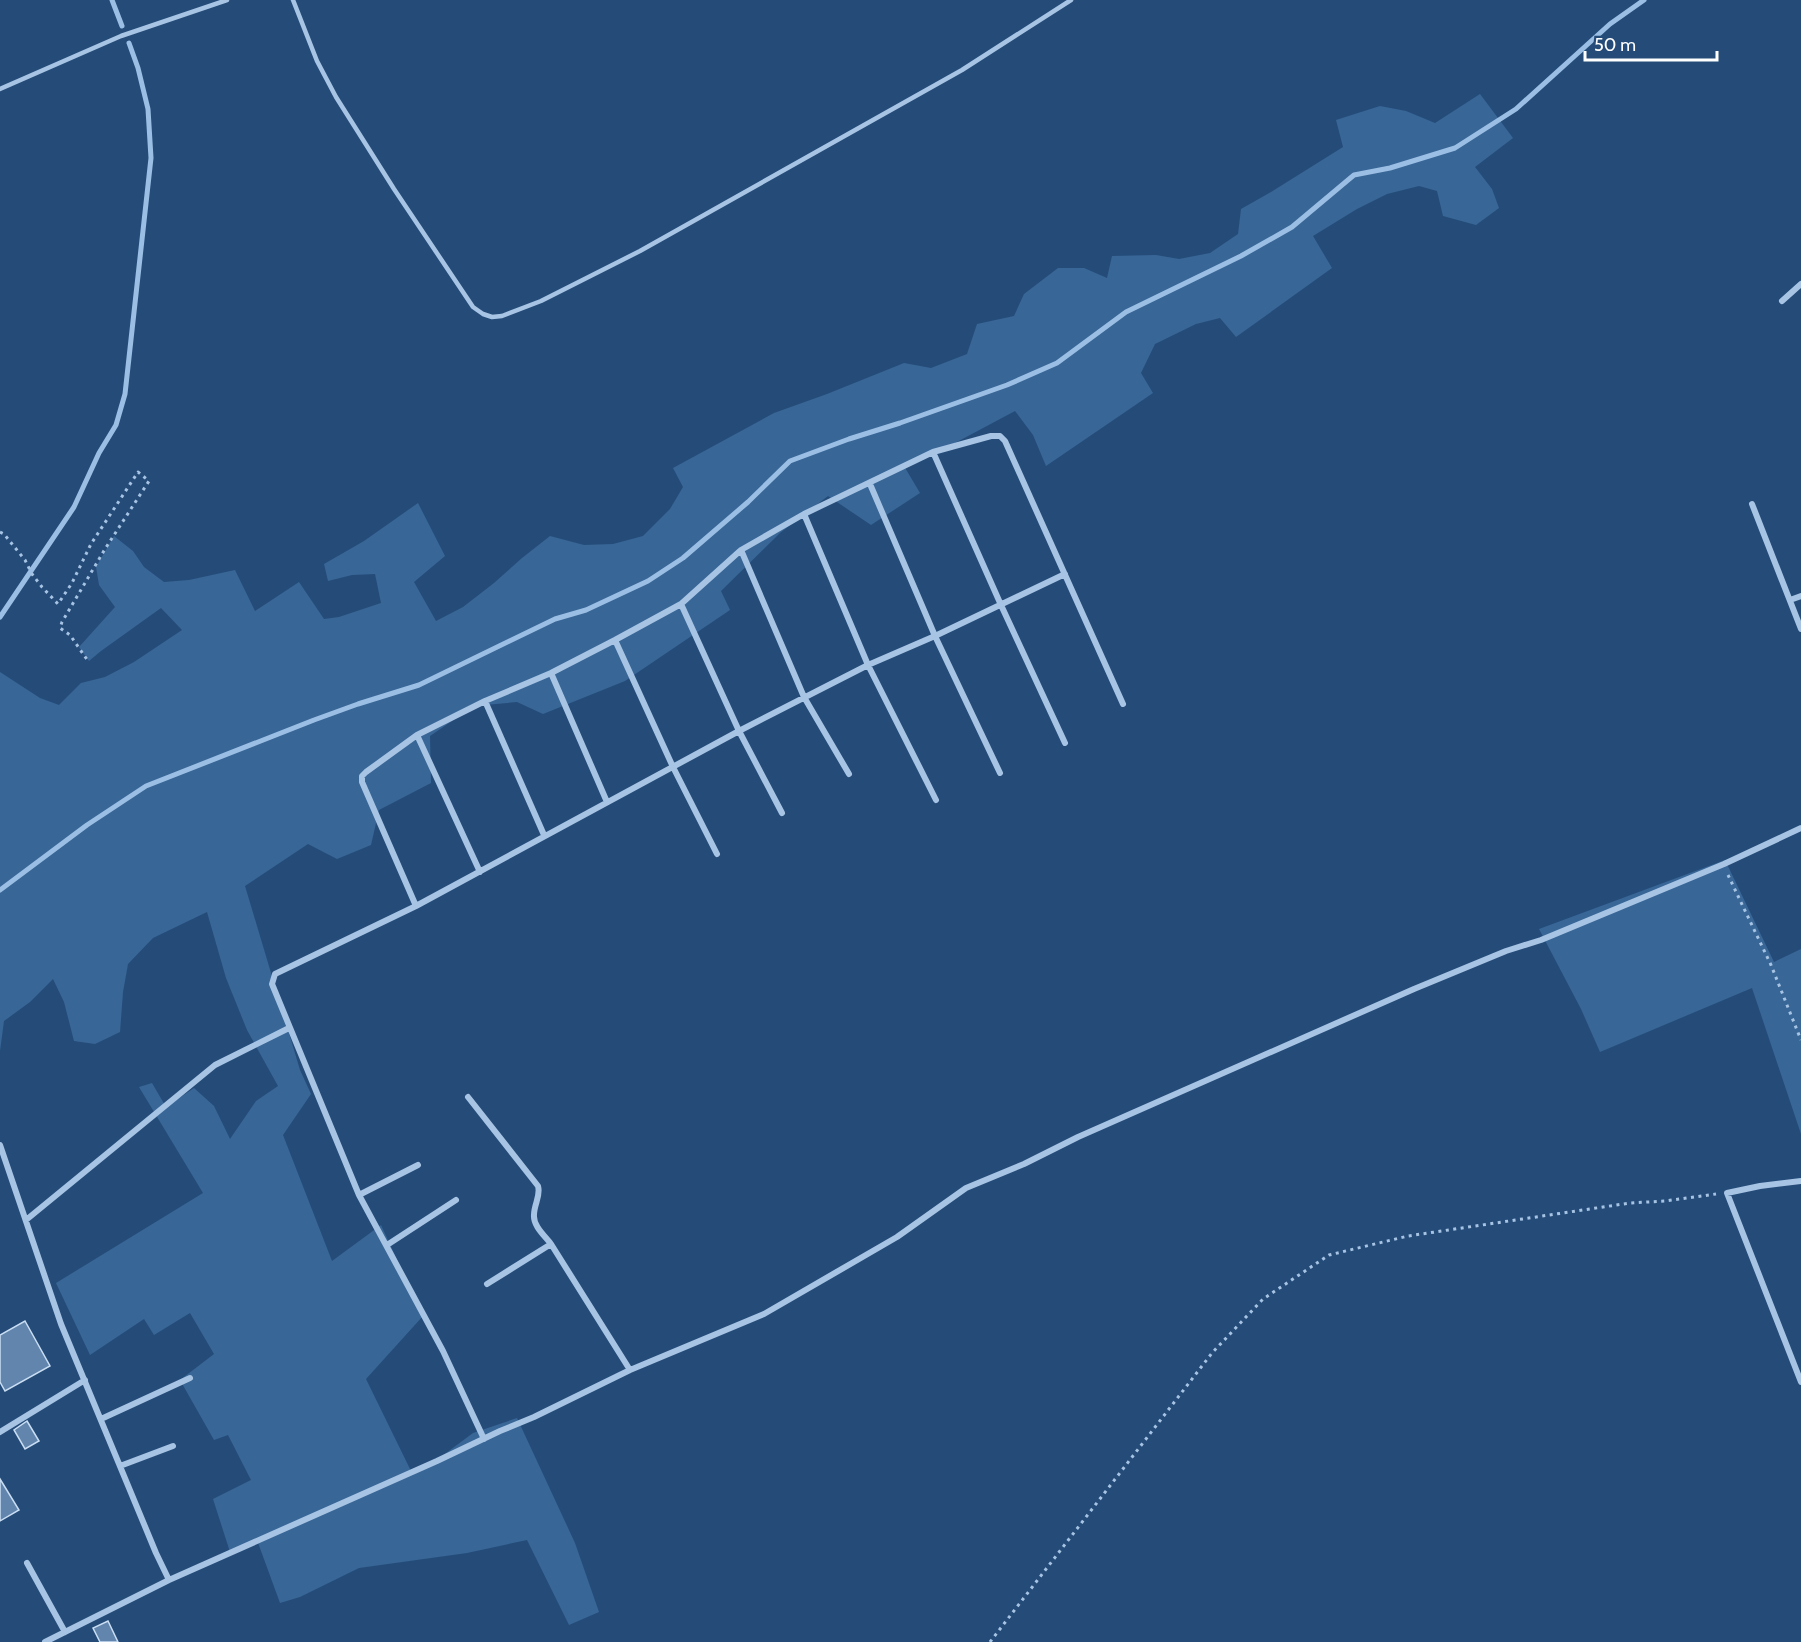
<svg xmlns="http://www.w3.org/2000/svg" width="1801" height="1642" font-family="Cabin,sans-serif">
	<rect width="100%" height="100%" fill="#254c79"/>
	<path fill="#386697" d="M1480,94l33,44 -38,29 17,22 7,19 -23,17 -33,-9 -6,-25 -18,-5 -32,8 -30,15 -44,27 19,32 -96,69 -16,-19 -24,6 -41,20 -14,29 12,20 -107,73 -13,-31 -18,-24 -75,40 -36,15 16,27 -49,32 -43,-29 -48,37 -59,58 9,19 -105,71 -82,33 -26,-12 -43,4 -44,30 1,47 -52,27 -8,35 -34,14 -29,-15 -63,42 55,184 11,24 -28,41 49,126 49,-36 42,91 -57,63 45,92 27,-12 35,-26 44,-15 58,125 24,69 -30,13 -42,-85 -60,13 -108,15 -59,29 -20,6 -23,-63 -27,12 -17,-53 38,-19 -23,-45 -14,5 -34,-60 34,-26 -24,-41 -36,22 -10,-16 -54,36 -34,-72 147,-90 -64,-106 13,-4 14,24 28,-19 20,18 16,33 26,-38 22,-15 -31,-56 -21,-52 -19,-66 -54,26 -25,26 -5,28 -3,40 -25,12 -21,-3 -10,-39 -11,-23 -23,23 -26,19 -4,30v-379l40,26 19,7 22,-22 24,-6 29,-15 48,-32 -21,-22 -60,43 -12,10 -10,-14 36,-40 -16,-22 -3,-18 18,-31 19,15 11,16 20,15 25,-2 46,-10 20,41 44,-29 25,37 15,-2 42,-14 -6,-29 -23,1 -24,6 -4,-17 40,-23 54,-38 27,53 -31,26 22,39 27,-14 31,-24 28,-25 28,-22 34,9 29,-1 30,-8 27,-27 13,-22 -10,-19 101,-55 53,-19 77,-31 27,5 36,-14 10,-30 37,-8 10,-22 34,-26h26l23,10 5,-22 44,-1 23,4 31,-6 28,-19 3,-25 30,-17 72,-45 -7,-27 44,-14 26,5 29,12z
		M1725,860l49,102 27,-13v185l-49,-146 -152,64 -19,-43 -42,-80z"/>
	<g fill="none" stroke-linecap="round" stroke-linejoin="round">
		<path stroke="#9bbfe4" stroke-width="5" d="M112,0l10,26
			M0,617l74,-110 25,-54 17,-28 9,-31 26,-236 -3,-49 -10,-41 -9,-25
			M0,890l87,-65 59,-39 168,-66 44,-16 61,-19 136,-66 31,-9 62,-29 35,-23 65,-56 42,-41 59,-22 51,-16 107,-38 50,-22 69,-51 115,-56 51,-29 62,-52 36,-7 65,-20 61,-39 94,-85 34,-24"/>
	</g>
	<path fill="#6185ad" stroke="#cadef3" stroke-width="1.5" d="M25,1321l25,45 -45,25 -5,-9v-47z
		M27,1421l12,20 -14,8 -11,-19z
		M0,1479l19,31 -19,11z
		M108,1621l10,21h-18l-7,-14z"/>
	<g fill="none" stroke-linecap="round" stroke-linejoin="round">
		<path stroke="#a7c4e4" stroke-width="3" stroke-dasharray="3 4.5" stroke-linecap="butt" d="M0,532l4,2 21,26 7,14 10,13 16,17 14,-21 19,-39 47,-72 11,9 -44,68 -43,73 -2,6 10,7 18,26
			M1728,875l43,90 30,75
			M990,1642l222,-289 51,-54 66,-44 79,-19 222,-33 35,-2 51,-7"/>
		<path stroke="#a7c4e4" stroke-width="4.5" d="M293,0l24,61 19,36 58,92 79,118 10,7 9,3 10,-1 39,-15 99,-50 322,-181 109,-70
			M0,89l121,-53 106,-36"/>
		<path stroke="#a7c4e4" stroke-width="6" d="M1782,301l19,-17
			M933,452l68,153 64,138
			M870,484l65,152 65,137
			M1752,504l49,125
			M804,514l64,151 68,135
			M741,550l63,147 45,77
			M1790,600l11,-4
			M681,604l58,127 43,82
			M615,640l58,127 44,87
			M551,673l56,129
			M485,701l59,134
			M417,735l63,137
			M416,906l-54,-124v-6l4,-4 51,-37 68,-34 66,-28 64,-33 66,-36 60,-54 63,-36 129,-62 58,-16h9l5,5 118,263
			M468,1097l70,89c3,10 -4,18 -4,29 -1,11 11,21 17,29
			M0,1145l61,179 95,229 13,27
			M1801,1181l-41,5 -33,7 74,189
			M359,1195l59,-30
			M26,1220l189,-155 74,-37
			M387,1245l69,-45
			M487,1284l64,-40 79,126
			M101,1419l89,-41
			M0,1432l85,-52
			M484,1439l-41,-88 -84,-156 -87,-211 3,-10 141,-68 323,-175 129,-66 67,-29 130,-62
			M120,1466l53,-20
			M27,1563l38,69
			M45,1642l124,-62 268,-119 63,-30 34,-14 96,-47 134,-56 133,-77 69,-49 58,-24 54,-27 336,-148 92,-38 35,-11 183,-76 77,-36"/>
	</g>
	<path d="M1585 51v9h132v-9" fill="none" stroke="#ffffff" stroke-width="3"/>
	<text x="1594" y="51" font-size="18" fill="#ffffff" stroke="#254c79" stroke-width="4.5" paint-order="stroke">50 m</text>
</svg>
